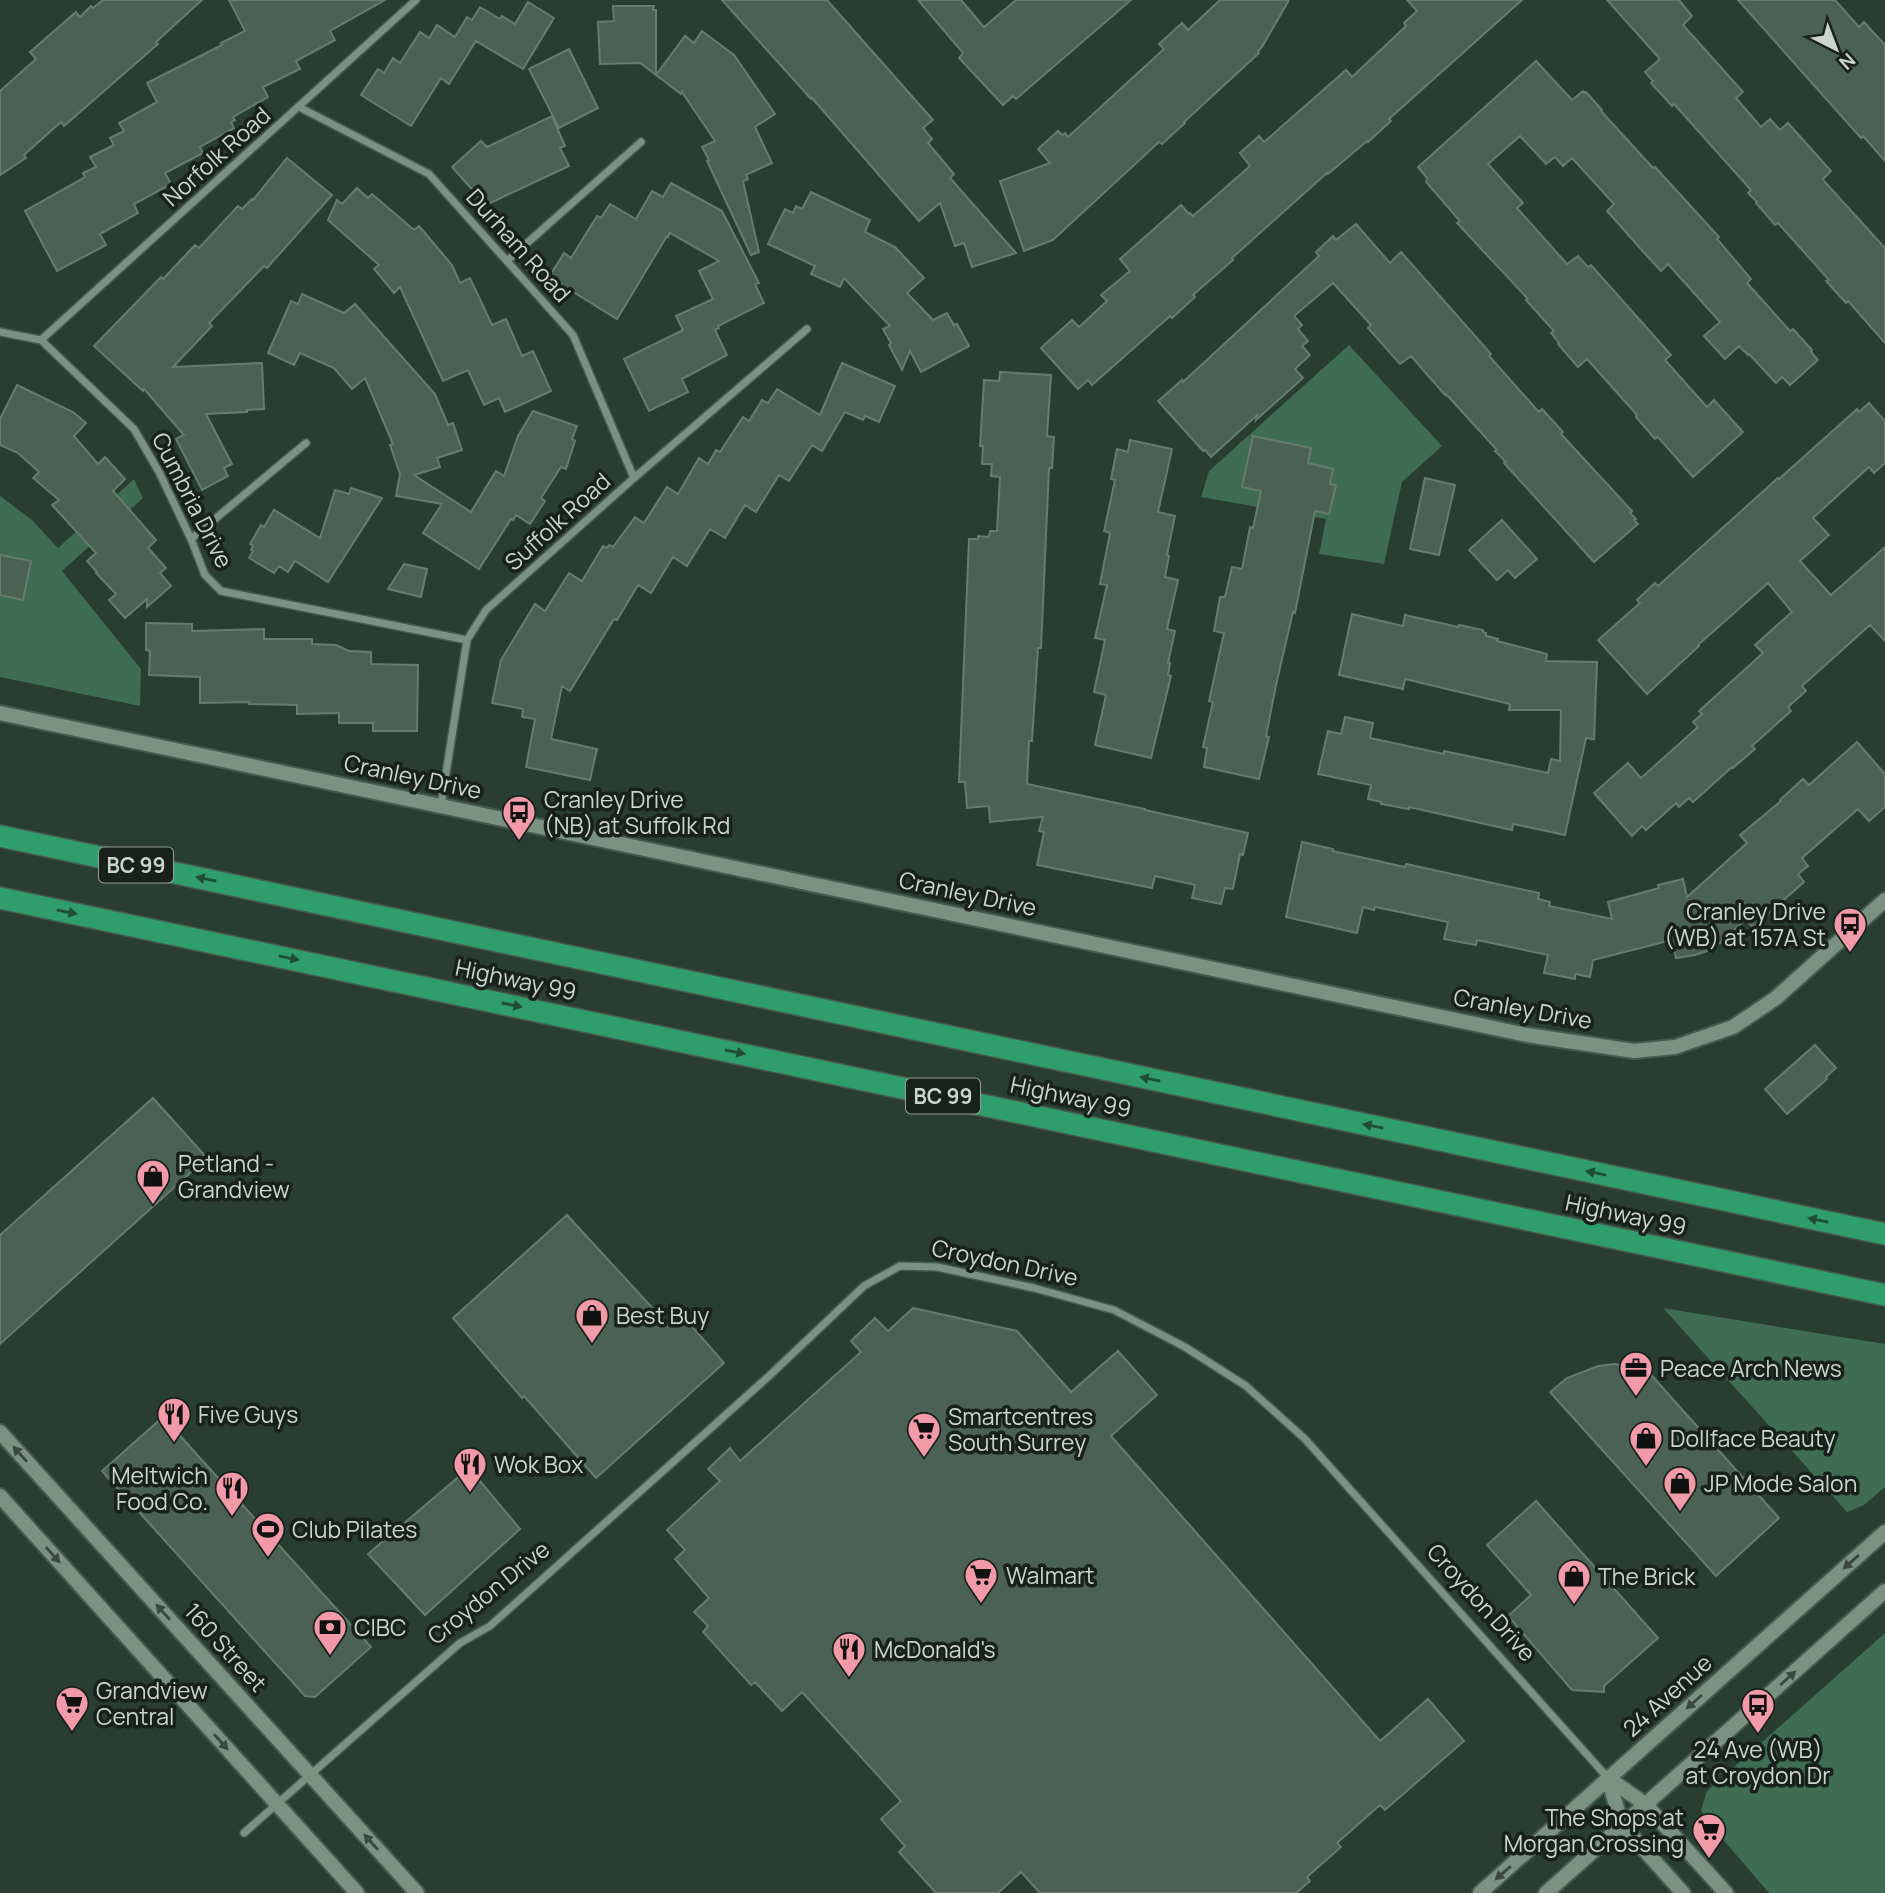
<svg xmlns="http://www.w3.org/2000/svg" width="1885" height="1893" font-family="Manrope,sans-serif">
	<rect width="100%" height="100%" fill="#293d32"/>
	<path fill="#3e6c54" d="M1349,345l93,101 -40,36 -18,82 -65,-10 7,-35 -125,-22 8,-26z
		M134,479l9,19 -81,73 79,98 -1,37 -140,-29v-181l32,24 26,28z
		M1663,1308l222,36v143l-21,18 -17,7z
		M1885,1633v260h-116l-55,-64 -13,-19 6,-19z"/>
	<path fill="#4c6155" stroke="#667c6f" stroke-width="2" d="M103,0h99l-46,42 2,2 -94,82 -3,-4 -37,33 2,3 -26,17v-84l36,-32 -6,-7 46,-40 4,5 11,-11 2,2z
		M229,0h156l-55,31 5,9 -39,21 4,8 -37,18 5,10 -35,20 2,3 -4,2 3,6 -34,19 3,6 -38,20 6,11 -37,20 4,9 -38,21 6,11 -49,26 -32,-60 60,-34 -2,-4 13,-6 -6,-10 24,-12 -4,-7 14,-7 -5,-8 38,-21 -10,-19 75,-38 -1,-2 24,-12z
		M722,0h105l106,120 -10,8 9,11 -4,4 26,31 -4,4 66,75 -44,14 -8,-24 -9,3 -15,-43 -21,18 -107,-123 -1,1z
		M918,0h43l23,27 32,-27h115l-115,99 -3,-3 -10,9 -44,-47 4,-5z
		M1220,0h69l-27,47 -4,4 1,2 -75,69 1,1 -23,21 -3,-2 -106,98 -29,11 -24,-70 50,-18 -12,-14 20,-18 4,4 3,-2 3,4 96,-88 -5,-5 23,-21 6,7z
		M1407,0h115l-133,119 2,2 -23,21 -1,-1 -39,33 -1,-1 -95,85 1,2 -40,35 2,2 -23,21 -2,-2 -9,8 -69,61 -4,-5 -10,9 -37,-41 31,-28 7,7 28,-26 -6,-6 29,-24 -10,-12 61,-54 8,9 1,-1 3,3 57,-50 -10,-13 19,-17 5,6 82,-72 6,7 54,-51 -2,-3 13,-12z
		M1607,0h72l13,16 -9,9 60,67 -7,6 25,29 9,-8 10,11 8,-7 43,48 -8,8 1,2 61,67v95l-37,-42 -2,2 -20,-22 3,-1 -51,-57 -3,2 -19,-22 1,-1 -9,-9 3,-3 -77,-86 -2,2 -21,-23 2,-2 -8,-9 15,-13z
		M1738,0h97l24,27 5,-5 21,23v116l-22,-25 -2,2z
		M528,2l26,16 -31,51 -47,-28 -27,43 -8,-6 -30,48 -50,-31 17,-26 6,4 9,-15 7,5 20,-31 9,6 8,-13 18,12 12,-20 5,3 8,-13 20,12 2,-3 13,8z
		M613,6h41l-1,4h3v65l-16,-12 -40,1 -2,-42 16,-1z
		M702,31l32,24 41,59 -20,13 17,36 -26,12 2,4 -5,2 16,71 -8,3 -44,-94 2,-1 -7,-13 13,-6 -33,-49 -1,2 -25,-19 29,-39 9,7z
		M569,49l29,59 -39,20 -30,-59z
		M1536,61l36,39 11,-9 2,2 1,-1 16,18 -1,1 52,57 2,-1 64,70 -2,2 34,40 -4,4 43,48 3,-2 19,21 -1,2 7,8 -28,25 -8,-8 -6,6 -27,-29 -1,1 -9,-9 -14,13 -21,-23 16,-14 -52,-58 -7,7 -14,-15 -40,-45 7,-7 -42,-46 -9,8 -8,-9 -9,7 -26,-28 -32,28 35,39 -6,5 50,56 11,-8 10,11 3,-2 80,90 -6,5 42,47 7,-7 29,32 -50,45 -35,-40 -3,2 -19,-22 1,-2 -50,-56 -9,8 -20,-23 1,-1 -8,-10 3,-2 -28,-31 2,-1 -71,-76 3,-2 -34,-39 1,-4 -9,-11z
		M552,116l13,30 -5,2 9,18 -83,39 -34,-38 29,-26 6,6z
		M287,158l45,37 -65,73 -3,-2 -55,57 3,3 -39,41 89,-4 2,46 -17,1v2l-41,2 26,50 -8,4 4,8 -26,14 -26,-51 8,-4 -40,-46 -1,2 -49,-45 67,-69 2,2 32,-34 4,3 39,-42 4,3 10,-10 1,1z
		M671,183l51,28 37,72 -4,1 9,19 -46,23 1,2 -4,2 12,25 -45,24 6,13 -39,19 -25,-52 59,-29 -7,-14 37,-17 -14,-28 20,-10 -49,-28 -2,4 -1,-1 -50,83 -68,-42 15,-24 7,5 26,-42 4,2 9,-14 26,15 16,-28 11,6z
		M357,188l11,10 4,-4 42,36 5,-4 33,39 8,18 10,-5 22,47 14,-6 16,37 11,-5 18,40 -46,21 -6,-14 -15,7 -16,-35 -25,11 -43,-94 -6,6 -20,-24 5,-4 -51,-45 9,-20 5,4z
		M811,192l59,28 -5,12 30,15 29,31 -17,15 26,27 14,-7 7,12 3,-1 12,22 -48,26 -11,-21 -8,19 -13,-25 2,-2 -8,-14 7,-3 -46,-48 -4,9 -29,-13 4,-8 -47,-22 17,-35 8,4 3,-7 6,3z
		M1356,224l34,39 11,-11 90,102 -2,2 50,56 3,-3 21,23 -2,2 71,77 -2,2 6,6 -2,1 4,4 -44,38 -90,-99 2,-1 -11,-11 2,-1 -51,-56 -1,1 -34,-39 -11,8 -32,-36 3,-3 -38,-42 -39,33 8,9 -4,4 10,12 -6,5 8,9 -15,14 8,9 -47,42 1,-5 -46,42 -6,-7 -2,1 -45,-50 24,-21 1,2 136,-126 -3,-4 17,-16 3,4z
		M302,294l42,19 11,-9 80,90 13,31 5,-2 9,27 -25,8 3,9 -26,8 57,37 25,-41 8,5 14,-40 15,-25 44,15 -5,13 3,2 -9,28 -5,-2 -20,31 4,3 -15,23 -14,-9 -3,5 -2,-1 -32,50 -56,-36 19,-29 -46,-8 4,-22 -10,-29 3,-1 -28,-66 -13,11 -18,-21 -34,-15 -6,12 -26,-12 23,-52 7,3z
		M842,363l53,23 -16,36 -14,-6 -2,4 -18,-8 -23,39 -10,-6 -23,36 -10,-6 -23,37 -11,-7 -20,33 -15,-9 -23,37 -14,-9 -22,36 -13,-8 -21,35 -3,-1 -44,72 -8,-5 -11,53 46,10 -7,31 -64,-13 9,-48 -13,-2 1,-8 -31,-6 9,-43 34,-56 10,7 24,-38 13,8 21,-35 4,2 2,-3 4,2 22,-30 9,6 23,-36 11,7 21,-36 9,6 8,-14 4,2 23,-35 6,4 13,-21 6,3 9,-14 43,26z
		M1000,372l51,3 -4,61 7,1 -2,31h-3l-8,180h-3l-6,93h-3l-2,43 118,25v1l103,23 -5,22 -3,-1 -7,35 -8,-1 -4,16 -29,-6 3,-13 -40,-9 -3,12 -115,-23 7,-33 -5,-1 4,-14 -53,5 -1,-16 -22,2 -2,-26h-6l10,-243h9v-3l11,1 1,-6h7l3,-54 -9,-1 1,-12h-10l1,-18h-3l4,-66 15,1z
		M17,385l56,27 13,11 -12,13 24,28 7,-7 20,22 -12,12 43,49 -8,8 18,20 -6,5 11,13 -24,21v-8l-22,19 -16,-18 7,-6 -20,-21 1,-1 -10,-11 9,-8 -44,-48 7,-5 -26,-22 6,-6 -21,-19 -18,-8v-26z
		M1869,403l16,18v42l-11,10 -5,-6 -56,51 16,17 -29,26 31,34 54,-48v94l-15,-16 -68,61 4,5 -18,16 3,4 -39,35 3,3 -22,19 -1,-1 -39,35 -4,-4 -10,9 -3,-4 -30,27 -4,-4 -10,10 -38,-43 34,-30 13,15 57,-51 -5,-5 9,-8 -3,-3 64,-58 -8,-8 37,-33 -24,-29 -70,62 1,1 -52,48 -49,-54 42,-37 -3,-3 18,-17 3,3 120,-108 1,1 78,-70 2,3z
		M1253,436l58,12 -3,15 25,6 -3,15 6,1 -7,29 -14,-3 -20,102 -2,-1 -17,73 -10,51 3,1 -10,42 -55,-12 3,-19 -4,-1 10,-45 -4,-1 15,-68 -10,-2 6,-34h5l7,-30 10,2 8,-42 3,1 8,-37 -19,-4z
		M1130,440l42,9 -14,63 17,4 -8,39 2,1 -4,21 13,3 -11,49 8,2 -7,32h2l-2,12 3,1 -20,82 -56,-13 11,-50 -12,-3 11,-52 -10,-2 12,-53 -7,-1 10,-51 -6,-2 11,-51 -4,-1 6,-30 11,3z
		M1425,478l30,7 -16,70 -29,-6z
		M351,488l31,10 -54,84 -33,-21 -7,11 -9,-6 -5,7 -25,-15 4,-7 -2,-1 2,-4 -3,-2 11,-19 3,2 10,-17 46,28 15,-48 14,4z
		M1502,520l35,39 -22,19 -7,-8 -11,10 -28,-30z
		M0,555l31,6 -8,39 -23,-5z
		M404,564l23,5 -6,28 -33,-8z
		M1352,614l51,12 2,-11 53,12 1,-2 24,5v2l3,1v3l12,3 -1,2 50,13 -1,7 51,1 -3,77 -8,-1 -21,97 -52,-11 -1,6 -103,-23v2l-28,-5v-2l-13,-3 3,-14 -53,-11 10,-43 13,3 4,-17 28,6 -3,15 74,16v-3l104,22 3,-14 9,2 1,-51h-52l1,-6 -105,-25 -2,10 -64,-14z
		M146,623l46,1v7l72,-2v10h48v5l24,1 13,6 22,1v12l47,1 -1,66h-44v-8h-34v-10l-42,1v-9l-48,-1v-2l-49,1v-26l-51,-2 1,-24 -4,-1z
		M1857,742l28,32v33l-16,14 -11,-12 -56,49 6,8 -10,8 6,8 -51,45 -8,-7 -25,23 -14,3 1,5 -12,4 -19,3 -4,-18 -79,20 -3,17 -15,-3v5l-31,-6 4,-18 -71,-15 -1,5 -32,-6 4,-17 -73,-15 -1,3 -11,-3 -6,26 -71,-16 16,-75 31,7v2l72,16 1,-3 133,29 -1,6 12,3 -1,4 63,13 -4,-17 51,-14 -1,-3 25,-6 4,18 60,-54 -7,-8 41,-34 -1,-1 23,-21 6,6z
		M1815,1045l21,23 -10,9 1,2 -40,35 -22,-25z
		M153,1098l54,60 -207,186v-109z
		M567,1215l102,111 13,-11 42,48 -128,115 -72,-82 -2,2 -69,-80z
		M913,1308l104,23 54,61 47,-41 39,44 -46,41 269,305 48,-42 36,42 -79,69 -5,-5 -43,38 4,4 -34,30 3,4 -14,12h-256l-19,-21 -23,21h-62l-37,-41 6,-6 -24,-27 20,-18 -99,-109 -20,19 -27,-29 -4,3 -48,-53 5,-6 -14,-14 15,-14 -34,-39 10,-9 -18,-20 53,-49 -12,-12 22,-21 10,13 121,-109 -10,-11 24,-23 13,13z
		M1614,1364l31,4 134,150 -63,58 -166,-184 17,-14 31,-12z
		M163,1417l208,230 -56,50 -10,-1 -203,-225z
		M469,1468l51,61 -95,86 -57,-61z
		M1536,1501l122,137 -54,48v6l-32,-2 -64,-74 23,-21 -44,-50z"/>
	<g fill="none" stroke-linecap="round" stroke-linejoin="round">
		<defs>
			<path id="street" d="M299,107l130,67 144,161 61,143
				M508,260l133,-118
				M0,332l41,8 93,89 25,43 32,67 14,36 16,16 246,49
				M41,340l375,-340
				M191,539l115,-96
				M441,805l26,-165 19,-30 148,-132 173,-149
				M244,1833l216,-190 30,-17 279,-250 95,-90 36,-20 37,1 97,21 80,22 71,37 61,39 59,53 303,339"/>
			<path id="secondary" d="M0,713l1527,322 107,16 41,-4 58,-20 43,-29 109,-98
				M0,1432l417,461
				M0,1496l357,397
				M1608,1778l37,26 81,89
				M1608,1778l14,47 61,68
				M1480,1893l405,-361
				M1546,1893l339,-302"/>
			<path id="highway" d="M0,836l1885,398
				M0,898l1885,397"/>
		</defs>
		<use href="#street" stroke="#485950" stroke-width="10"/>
		<use href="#secondary" stroke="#485950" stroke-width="18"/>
		<use href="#highway" stroke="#485950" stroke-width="24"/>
		<use href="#street" stroke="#7a9184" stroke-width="7"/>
		<use href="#secondary" stroke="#7a9184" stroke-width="14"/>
		<use href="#highway" stroke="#2f9d6c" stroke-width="21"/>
	</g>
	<defs><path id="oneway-solid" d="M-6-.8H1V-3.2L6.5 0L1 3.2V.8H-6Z" transform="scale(1.75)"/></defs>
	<g fill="#214c38">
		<use href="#oneway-solid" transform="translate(206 879) rotate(-168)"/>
		<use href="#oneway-solid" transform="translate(67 912) rotate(12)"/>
		<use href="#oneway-solid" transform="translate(289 958) rotate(12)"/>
		<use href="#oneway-solid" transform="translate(512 1005) rotate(12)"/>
		<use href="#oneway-solid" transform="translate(735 1052) rotate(12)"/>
		<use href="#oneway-solid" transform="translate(1150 1079) rotate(-168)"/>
		<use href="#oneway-solid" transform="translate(1373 1126) rotate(-168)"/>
		<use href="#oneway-solid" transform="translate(1596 1173) rotate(-168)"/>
		<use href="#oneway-solid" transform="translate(1818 1220) rotate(-168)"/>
	</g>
	<g fill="#3b4840">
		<use href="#oneway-solid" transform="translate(20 1454) rotate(-132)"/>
		<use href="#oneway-solid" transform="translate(53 1555) rotate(48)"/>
		<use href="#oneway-solid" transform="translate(1851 1562) rotate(139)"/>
		<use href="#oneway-solid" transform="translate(163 1612) rotate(-132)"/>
		<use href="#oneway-solid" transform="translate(1788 1678) rotate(-42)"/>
		<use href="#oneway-solid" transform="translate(1694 1702) rotate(138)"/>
		<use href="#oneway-solid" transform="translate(221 1742) rotate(48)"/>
		<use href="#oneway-solid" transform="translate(371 1842) rotate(-132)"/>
		<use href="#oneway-solid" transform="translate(1503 1873) rotate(139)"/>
	</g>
	<defs>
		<symbol id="bus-pin" viewBox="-11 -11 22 30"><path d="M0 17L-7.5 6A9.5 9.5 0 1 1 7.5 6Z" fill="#f39aa8" stroke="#19211c"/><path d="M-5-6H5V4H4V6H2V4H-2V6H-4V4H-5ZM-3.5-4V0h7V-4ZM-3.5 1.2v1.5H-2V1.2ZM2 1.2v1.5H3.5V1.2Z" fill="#111"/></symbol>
		<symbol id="shop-pin" viewBox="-11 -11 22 30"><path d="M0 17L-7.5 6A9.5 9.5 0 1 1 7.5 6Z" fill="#f39aa8" stroke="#19211c"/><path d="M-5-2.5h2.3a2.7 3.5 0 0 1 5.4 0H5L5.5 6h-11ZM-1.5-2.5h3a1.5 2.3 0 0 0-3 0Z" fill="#111"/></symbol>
		<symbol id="office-pin" viewBox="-11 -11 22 30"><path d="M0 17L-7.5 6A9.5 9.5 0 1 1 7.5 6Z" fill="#f39aa8" stroke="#19211c"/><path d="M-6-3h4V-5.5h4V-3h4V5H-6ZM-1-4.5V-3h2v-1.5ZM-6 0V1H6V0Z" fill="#111"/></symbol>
		<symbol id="restaurant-pin" viewBox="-11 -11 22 30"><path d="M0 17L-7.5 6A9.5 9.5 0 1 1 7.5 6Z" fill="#f39aa8" stroke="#19211c"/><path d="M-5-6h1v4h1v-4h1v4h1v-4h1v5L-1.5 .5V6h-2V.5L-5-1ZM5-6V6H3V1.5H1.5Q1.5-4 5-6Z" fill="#111"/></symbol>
		<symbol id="supermarket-pin" viewBox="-11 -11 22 30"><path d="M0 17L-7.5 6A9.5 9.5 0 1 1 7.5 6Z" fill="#f39aa8" stroke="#19211c"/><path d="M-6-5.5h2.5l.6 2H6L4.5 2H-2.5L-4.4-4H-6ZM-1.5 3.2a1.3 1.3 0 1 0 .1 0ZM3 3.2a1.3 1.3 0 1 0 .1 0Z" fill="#111"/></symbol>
		<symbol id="stadium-pin" viewBox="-11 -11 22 30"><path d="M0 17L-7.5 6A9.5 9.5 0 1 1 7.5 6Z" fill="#f39aa8" stroke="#19211c"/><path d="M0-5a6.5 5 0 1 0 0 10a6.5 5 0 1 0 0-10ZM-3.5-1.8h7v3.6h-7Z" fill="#111"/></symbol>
		<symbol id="bank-pin" viewBox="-11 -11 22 30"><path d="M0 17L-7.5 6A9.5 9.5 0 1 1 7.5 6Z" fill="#f39aa8" stroke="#19211c"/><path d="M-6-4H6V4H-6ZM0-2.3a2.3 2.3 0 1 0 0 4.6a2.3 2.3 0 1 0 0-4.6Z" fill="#111"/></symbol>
	</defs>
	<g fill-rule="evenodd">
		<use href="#bus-pin" x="500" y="793" width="38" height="52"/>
		<use href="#bus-pin" x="1831" y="905" width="38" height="52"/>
		<use href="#shop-pin" x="134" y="1157" width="38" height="52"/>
		<use href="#shop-pin" x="573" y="1296" width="38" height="52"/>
		<use href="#office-pin" x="1617" y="1349" width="38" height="52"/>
		<use href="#restaurant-pin" x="155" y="1395" width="38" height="52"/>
		<use href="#supermarket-pin" x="905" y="1410" width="38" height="52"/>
		<use href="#shop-pin" x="1627" y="1419" width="38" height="52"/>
		<use href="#restaurant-pin" x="451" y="1445" width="38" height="52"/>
		<use href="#shop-pin" x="1661" y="1464" width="38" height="52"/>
		<use href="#restaurant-pin" x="213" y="1469" width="38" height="52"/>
		<use href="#stadium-pin" x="249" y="1510" width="38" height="52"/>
		<use href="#supermarket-pin" x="962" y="1556" width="38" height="52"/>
		<use href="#shop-pin" x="1555" y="1557" width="38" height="52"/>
		<use href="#bank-pin" x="311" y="1608" width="38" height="52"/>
		<use href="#restaurant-pin" x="830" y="1630" width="38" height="52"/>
		<use href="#supermarket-pin" x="53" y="1684" width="38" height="52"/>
		<use href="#bus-pin" x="1739" y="1686" width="38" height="52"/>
		<use href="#supermarket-pin" x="1690" y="1811" width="38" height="52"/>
	</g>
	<g text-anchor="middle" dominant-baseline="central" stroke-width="7" stroke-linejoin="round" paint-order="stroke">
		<g fill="#19211c" stroke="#949f99" stroke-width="2">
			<rect x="99" y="847.5" width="74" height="35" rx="5"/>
			<rect x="906" y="1078.5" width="74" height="35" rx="5"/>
		</g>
		<g font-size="21" font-weight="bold" fill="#c9d5ce">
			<text x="136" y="865">BC 99</text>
			<text x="943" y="1096">BC 99</text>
		</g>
		<g font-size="23" fill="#c9d5ce" stroke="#19211c">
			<text transform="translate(216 156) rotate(-42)">Norfolk Road</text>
			<text transform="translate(519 245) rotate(48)">Durham Road</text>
			<text transform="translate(193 500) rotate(63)">Cumbria Drive</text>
			<text transform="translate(557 521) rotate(-42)">Suffolk Road</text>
			<text transform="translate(413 776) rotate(12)">Cranley Drive</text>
			<text transform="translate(968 893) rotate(12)">Cranley Drive</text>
			<text transform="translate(516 979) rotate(12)">Highway 99</text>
			<text transform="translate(1523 1008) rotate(10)">Cranley Drive</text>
			<text transform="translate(1071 1096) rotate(12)">Highway 99</text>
			<text transform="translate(1626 1214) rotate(12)">Highway 99</text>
			<text transform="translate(1005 1262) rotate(12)">Croydon Drive</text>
			<text transform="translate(488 1592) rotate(-39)">Croydon Drive</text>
			<text transform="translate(1482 1602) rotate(48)">Croydon Drive</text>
			<text transform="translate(226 1647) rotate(48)">160 Street</text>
			<text transform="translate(1667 1695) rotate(-42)">24 Avenue</text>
		</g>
		<g font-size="23" fill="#c9d5ce" stroke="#19211c" text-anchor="start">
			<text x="544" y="799">Cranley Drive<tspan x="544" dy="26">(NB) at Suffolk Rd</tspan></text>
			<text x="1826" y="911" text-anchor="end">Cranley Drive<tspan x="1826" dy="26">(WB) at 157A St</tspan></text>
			<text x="178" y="1163">Petland -<tspan x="178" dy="26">Grandview</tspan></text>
			<text x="616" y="1315">Best Buy</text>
			<text x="1660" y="1368">Peace Arch News</text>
			<text x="198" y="1414">Five Guys</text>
			<text x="948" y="1416">Smartcentres<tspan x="948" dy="26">South Surrey</tspan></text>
			<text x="1670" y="1438">Dollface Beauty</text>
			<text x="494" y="1464">Wok Box</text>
			<text x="208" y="1475" text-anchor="end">Meltwich<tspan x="208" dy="26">Food Co.</tspan></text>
			<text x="1704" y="1483">JP Mode Salon</text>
			<text x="292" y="1529">Club Pilates</text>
			<text x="1006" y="1575">Walmart</text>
			<text x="1598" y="1576">The Brick</text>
			<text x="354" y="1627">CIBC</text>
			<text x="874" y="1649">McDonald's</text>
			<text x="96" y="1690">Grandview<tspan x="96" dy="26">Central</tspan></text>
			<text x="1758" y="1749" text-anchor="middle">24 Ave (WB)<tspan x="1758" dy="26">at Croydon Dr</tspan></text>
			<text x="1684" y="1817" text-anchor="end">The Shops at<tspan x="1684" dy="26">Morgan Crossing</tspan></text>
		</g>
	</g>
	<g transform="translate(1836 49) rotate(138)" stroke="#19211c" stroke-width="5" paint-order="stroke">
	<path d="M0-5L12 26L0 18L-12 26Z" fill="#c9d5ce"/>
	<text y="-10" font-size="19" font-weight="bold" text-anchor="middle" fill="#c9d5ce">N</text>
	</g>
</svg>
